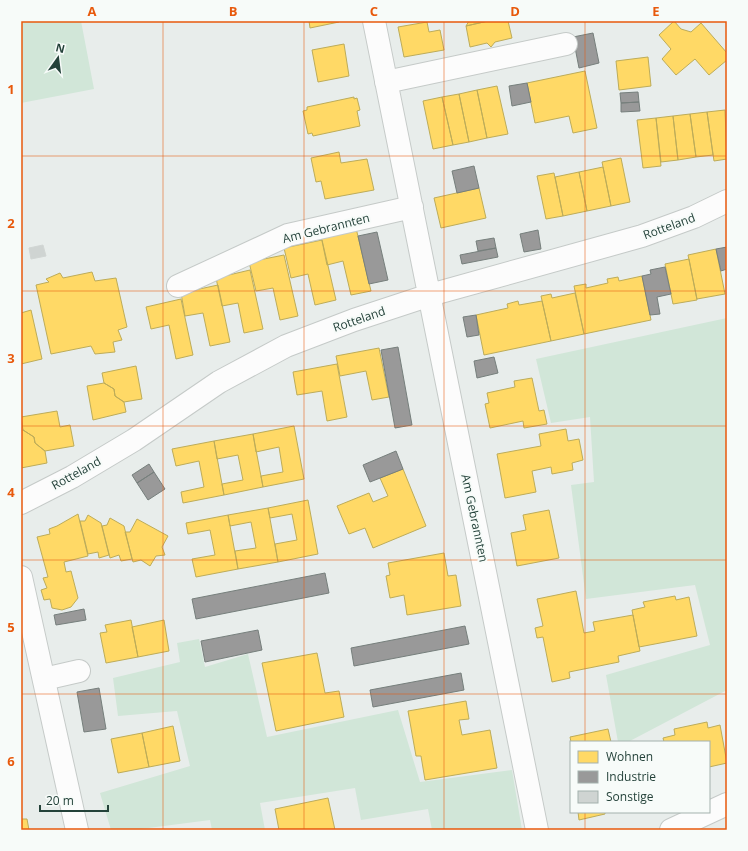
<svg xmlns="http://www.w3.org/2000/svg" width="748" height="851" font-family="'Open Sans',sans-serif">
	<rect width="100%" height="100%" fill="#e8edeb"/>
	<path fill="#d1e6d8" d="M21,21h60l13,68 -73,14z
		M727,318v372l-99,52h-10l-12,-67 104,-30 -15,-60 -109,14 -15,-114 23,-3 -4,-65 -39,6 -15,-64z
		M199,639l6,28 43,-13 19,83 131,-27 22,72 92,-12 10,60h-90l-4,-21 -67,11 -6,-32 -95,15 5,27h-53l-2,-10 -77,10h-22l-11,-37 90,-27 -13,-55 -59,5 -5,-38 67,-16 -3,-19z"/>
	<path fill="#ffd966" stroke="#bdac59" d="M309,21h30v1l-29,6z
		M469,21h19l-22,5z
		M488,21h20l4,17 -17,4 -4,5 -4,-4 -17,4 -4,-21z
		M674,21l7,8 10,3 10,-9 26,30v7l-18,15 -14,-16 -19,16 -14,-16 9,-10 -12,-14z
		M427,22l2,10 11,-2 4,20 -40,7 -6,-30z
		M344,44l5,32 -31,6 -6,-32z
		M648,57l3,29 -32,4 -3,-29z
		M585,71l12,57 -24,5 -4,-17 -34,7 -8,-40z
		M497,86l11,48 -21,4 -10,-48z
		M477,90l10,48 -18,4 -10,-48z
		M459,94l10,48 -16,3 -11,-48z
		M354,97v2l3,-1 3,12 -3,1 3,15 -47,10 -1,-3 -4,1 -5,-23 4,-1v-3z
		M442,97l11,48 -20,4 -10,-48z
		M725,110l2,49 -13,2 -7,-49z
		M707,112l6,43 -17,2 -6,-43z
		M690,114l6,43 -18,3 -5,-44z
		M673,116l5,44 -17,2 -5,-44z
		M656,118l5,48 -18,2 -6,-48z
		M339,152l2,11 26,-4 7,31 -49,9 -4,-18 -5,1 -5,-24z
		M621,158l9,44 -19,4 -9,-44z
		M603,167l8,39 -24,5 -8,-39z
		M579,172l8,39 -24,5 -8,-39z
		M554,173l9,43 -17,3 -9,-43z
		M479,188l7,30 -45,10 -7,-30z
		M356,228l15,63 -20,4 -8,-34 -16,4 -6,-29z
		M322,240l14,60 -21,5 -7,-31 -17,4 -7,-30z
		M716,249l9,45 -28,5 -9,-44z
		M284,255l14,61 -18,4 -7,-32 -17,3 -7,-29z
		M689,259l8,41 -24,4 -8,-40z
		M250,270l13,59 -19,4 -6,-30 -16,3 -6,-28z
		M92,272l3,9 21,-3 11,49 -9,3 4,10 -9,2 2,10 -20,2 -4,-8 -40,8 -15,-69 13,-3 -3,-3 14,-6 3,5z
		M642,276l9,44 -67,14 -10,-48 12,-2v4l22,-5 -1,-4 11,-2 1,4z
		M218,285l12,57 -20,4 -7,-33 -18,3 -4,-23z
		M575,293l9,41 -33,7 -10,-45 10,-2 1,4z
		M181,299l12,56 -17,4 -7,-34 -18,4 -5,-22z
		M518,301l1,4 23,-4 9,40 -67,14 -8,-40 32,-7 -1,-4z
		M31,310l11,49 -21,5v-51z
		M379,348l10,49 -17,3 -6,-29 -26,5 -4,-20z
		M337,364l10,53 -20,4 -5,-30 -25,4 -4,-23z
		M136,366l6,33 -18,3 -9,-6 -1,-7 -10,-6 -2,-10z
		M532,378l7,33 5,-1 3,14 -23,4 -1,-7 -33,7 -5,-24 4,-1 -2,-10 28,-6 -1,-6z
		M104,383l10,6 1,7 9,6 2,10 -33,8 -6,-34z
		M57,411l3,16 10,-2 4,21 -29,5 -10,-8 -1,-6 -11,-7 -2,-13z
		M294,426l10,53 -41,8 -2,-11 22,-4 -4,-25 -23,5 -3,-18z
		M566,429l2,12 11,-2 4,21 -11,3 1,7 -21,4 -1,-7 -19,4 4,21 -31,6 -8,-44 44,-8 -2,-12z
		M21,430h2l11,7 1,6 10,8 2,12 -26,5z
		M253,434l10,53 -39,8 -2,-11 21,-4 -5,-25 -21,4 -3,-18z
		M214,441l10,54 -41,8 -2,-11 23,-5 -5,-26 -23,5 -4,-17z
		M403,469l23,57 -53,22 -8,-20 -16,6 -12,-28 32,-13 4,9 15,-6 -8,-18z
		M308,500l10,54 -40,8 -3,-18 22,-4 -5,-26 -22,4 -2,-10z
		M268,508l10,54 -40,7 -3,-18 21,-3 -5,-26 -21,4 -2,-11z
		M549,510l10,48 -42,8 -6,-33 15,-3 -3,-15z
		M78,514l10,42 -24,6 2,10 5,-1 7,27 -7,9 -9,3 -10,-2 -2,-9 -6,1 -3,-10 6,-2 -4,-10 5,-1 -11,-40 13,-3 -1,-5 8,-3z
		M88,515l13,8 8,32 -10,3 -1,-6 -10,2 -8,-33h5z
		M228,515l10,54 -42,8 -4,-18 23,-4 -5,-25 -22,4 -2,-11z
		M110,518l14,8 8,33 -11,2 -2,-6 -9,3 -8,-32 5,-1z
		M137,519l31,17 -6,11 3,8 -9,1 -6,10 -9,-6 -8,2 -8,-30h5z
		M444,553l4,23 8,-1 5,31 -54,9 -3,-20 -14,3 -4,-22 4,-1 -2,-12z
		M576,591l8,42 11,-2 -2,-9 40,-7 7,36 -22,5 1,6 -50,10 1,6 -18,4 -9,-45 -6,1 -2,-10 8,-2 -6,-27z
		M675,596l1,4 13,-3 8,39 -58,11 -7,-37 13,-3 -2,-5z
		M131,620l7,37 -32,6 -6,-30 7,-1 -2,-7z
		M164,620l5,31 -31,6 -6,-30z
		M317,653l8,40 14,-2 5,26 -68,14 -14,-68z
		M466,701l3,18 -10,1 3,15 28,-5 7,38 -72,12 -4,-24h-5l-8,-45z
		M707,722l1,6 12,-3 7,38 -18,4v-25h-45l-1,-4 12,-3 -1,-6z
		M173,726l7,35 -31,6 -7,-34z
		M608,729l3,13h-40l-1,-5z
		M142,733l7,34 -31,6 -7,-34z
		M328,798l7,32h-56l-4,-21z
		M578,812h27v2l-26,6z
		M21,819h6l2,11h-8z"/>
	<path fill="#999" stroke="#767f7c" d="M593,33l6,30 -20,5 -6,-31z
		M527,83l4,19 -19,4 -3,-20z
		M638,92l1,10 -18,1 -1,-10z
		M639,102l1,9 -19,1v-9z
		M474,166l5,22 -22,5 -5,-22z
		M538,230l3,19 -17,3 -4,-18z
		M377,232l11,48 -19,4 -11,-48z
		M494,238l2,10 -18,3 -2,-10z
		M727,247v22l-6,2 -5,-22z
		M496,248l2,9 -36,7 -2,-9z
		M665,267l6,27 -14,3 3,17 -10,1 -8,-39 9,-2 -1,-4z
		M476,315l3,20 -12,2 -4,-20z
		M398,347l14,78 -17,3 -14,-78z
		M494,357l4,16 -21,5 -3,-17z
		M396,451l7,18 -33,13 -7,-17z
		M149,464l5,8 -17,11 -5,-8z
		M154,472l11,17 -17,11 -11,-17z
		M325,573l4,20 -133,26 -4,-20z
		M84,609l2,11 -30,5 -2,-10z
		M465,626l4,18 -115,22 -3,-18z
		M258,630l4,20 -57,12 -4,-21z
		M461,673l3,17 -91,17 -3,-17z
		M99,688l7,41 -22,3 -7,-40z"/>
	<path fill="#cfd4d2" stroke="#d1d6d4" d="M43,245l3,11 -15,3 -2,-11z"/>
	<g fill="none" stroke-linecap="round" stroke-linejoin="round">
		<defs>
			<path id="minor" d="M374,21l163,809
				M386,82l180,-38
				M178,286l110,-51 124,-28
				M21,503l51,-26 62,-37 85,-58 67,-36 68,-26 76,-25 212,-59 52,-19 33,-16
				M21,577l56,253
				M44,679l35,-8
				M671,830l56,-26"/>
		</defs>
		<use href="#minor" stroke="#c5cac8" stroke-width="24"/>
		<use href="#minor" stroke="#fcfcfc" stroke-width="22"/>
	</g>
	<path fill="none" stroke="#e8590c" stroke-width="1" stroke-opacity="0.55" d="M163,21v809M304,21v809M444,21v809M585,21v721M21,156h706M21,291h706M21,426h706M21,560h706M21,694h706M585,812v18"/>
	<g text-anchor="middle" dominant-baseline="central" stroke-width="4" stroke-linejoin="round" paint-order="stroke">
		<g font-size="12" fill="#24423a" stroke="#f7fbf9">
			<text transform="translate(669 226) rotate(-20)">Rotteland</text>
			<text transform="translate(326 228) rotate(-14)">Am Gebrannten</text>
			<text transform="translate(359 319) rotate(-19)">Rotteland</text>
			<text transform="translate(76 473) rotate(-29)">Rotteland</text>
			<text transform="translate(475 518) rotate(78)">Am Gebrannten</text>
		</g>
	</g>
	<rect width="748" height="851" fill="none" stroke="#f7fbf9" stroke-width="44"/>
	<rect x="570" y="741" width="140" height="72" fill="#f7fbf9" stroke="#a3b1ad"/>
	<rect x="578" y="751" width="20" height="12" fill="#ffd966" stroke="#a3b1ad"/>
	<text x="606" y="761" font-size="12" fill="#24423a">Wohnen</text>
	<rect x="578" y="771" width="20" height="12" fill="#999999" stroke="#a3b1ad"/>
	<text x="606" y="781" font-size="12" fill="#24423a">Industrie</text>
	<rect x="578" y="791" width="20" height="12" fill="#cfd4d2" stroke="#a3b1ad"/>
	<text x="606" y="801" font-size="12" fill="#24423a">Sonstige</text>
	<g transform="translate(58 58) rotate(14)" stroke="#f7fbf9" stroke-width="3" paint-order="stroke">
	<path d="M0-3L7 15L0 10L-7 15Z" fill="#24423a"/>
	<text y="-6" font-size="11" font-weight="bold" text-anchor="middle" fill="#24423a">N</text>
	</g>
	<path d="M40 805v6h68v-6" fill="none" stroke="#24423a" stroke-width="2"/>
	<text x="46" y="805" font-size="12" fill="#24423a" stroke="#f7fbf9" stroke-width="3" paint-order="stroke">20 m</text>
	<rect x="22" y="22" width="704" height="807" fill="none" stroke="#e8590c" stroke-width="1.5"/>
	<g font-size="13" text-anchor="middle" font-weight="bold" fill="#e8590c">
		<text x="92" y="16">A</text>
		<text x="233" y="16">B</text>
		<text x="374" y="16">C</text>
		<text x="515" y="16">D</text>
		<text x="656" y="16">E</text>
		<text x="11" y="94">1</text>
		<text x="11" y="228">2</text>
		<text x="11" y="363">3</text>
		<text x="11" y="497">4</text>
		<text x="11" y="632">5</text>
		<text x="11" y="766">6</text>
	</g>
</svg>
